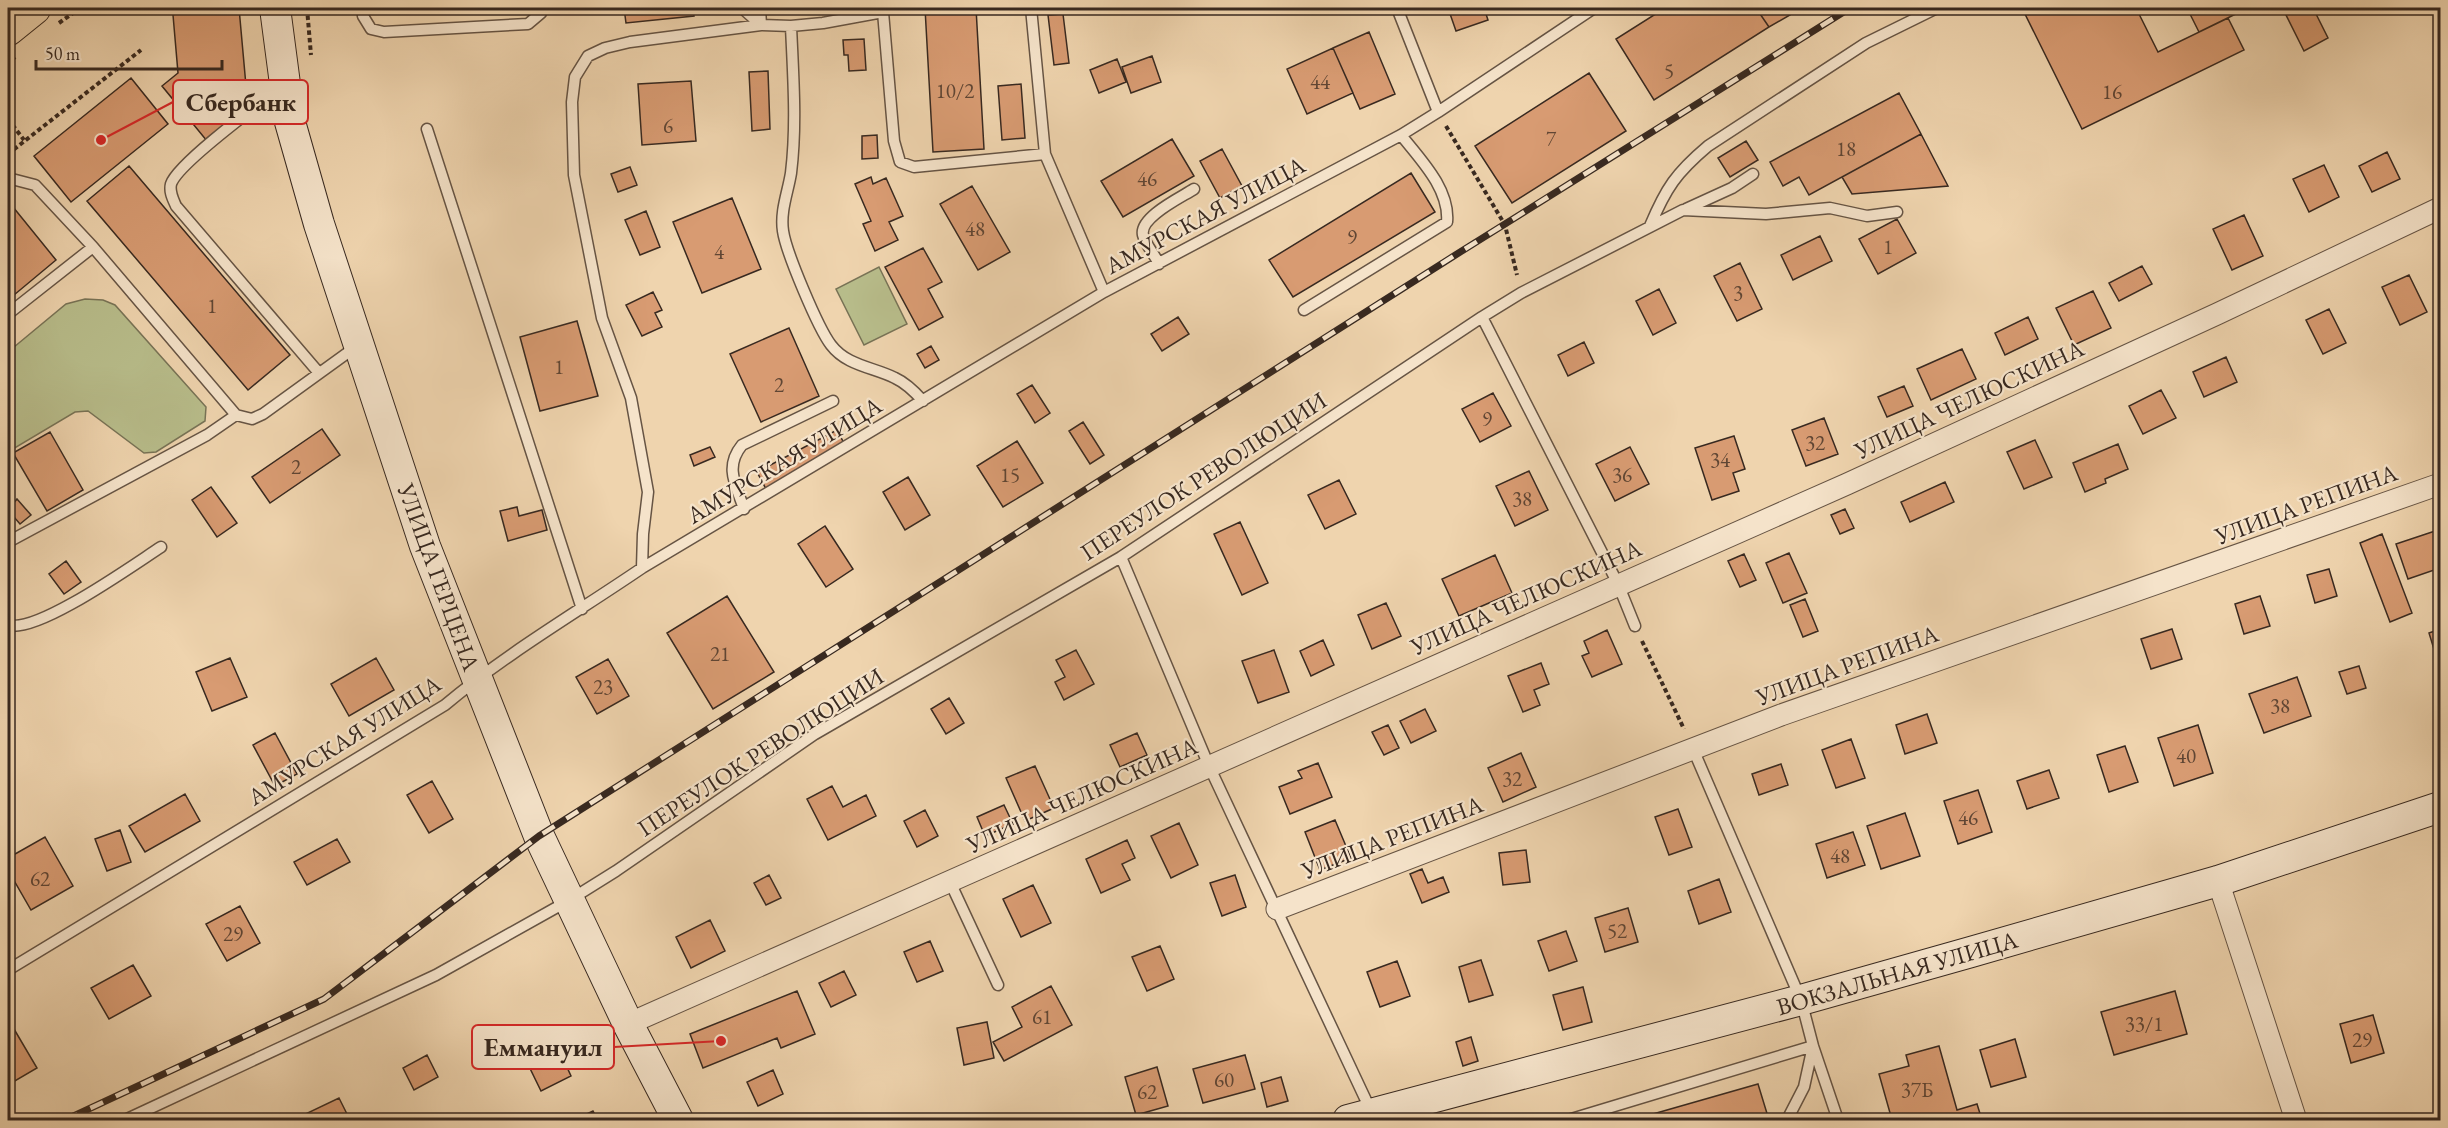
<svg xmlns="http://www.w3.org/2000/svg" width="2448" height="1128" font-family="'EB Garamond',serif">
	<rect width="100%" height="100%" fill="#efd4ae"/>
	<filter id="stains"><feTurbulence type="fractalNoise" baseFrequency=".00333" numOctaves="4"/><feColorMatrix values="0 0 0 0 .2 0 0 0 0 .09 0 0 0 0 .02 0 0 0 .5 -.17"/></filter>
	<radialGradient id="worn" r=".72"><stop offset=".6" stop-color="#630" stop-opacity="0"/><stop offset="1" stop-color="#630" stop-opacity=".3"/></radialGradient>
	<path fill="#b8bd8b" stroke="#787356" stroke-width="1.5" d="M879,267l28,57 -43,21 -28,-56z
		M85,299l18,1 12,5 91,102 -1,14 -49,31 -12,1 -56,-42 -13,1 -67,40v-100l58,-48z"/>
	<path fill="#d89b72" stroke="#382920" stroke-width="1.5" d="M184,8h55l9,100 -41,33 -45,-55 16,-13 -5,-58z
		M624,8h69l1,8 -68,7z
		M925,8h51l8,141 -51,3z
		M1448,8h36l4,12 -32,11z
		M1665,8h91l13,19 -115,73 -38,-61z
		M1756,8h30l4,7 -21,12z
		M2022,8h114l22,44 70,-34 16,32 -162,79z
		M2187,8h61l-49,24z
		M2296,8h17l15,30 -24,13 -19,-38z
		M1063,14l6,49 -15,2 -6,-50z
		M1369,32l26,62 -35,15 -27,-61z
		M864,39l2,31 -17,1 -1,-16h-4l-1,-15z
		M1333,48l20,45 -46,21 -20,-45z
		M1152,56l9,26 -30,11 -9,-26z
		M1117,59l9,23 -27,11 -9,-23z
		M768,71l2,58 -18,2 -3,-59z
		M1589,73l37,58 -114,72 -37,-57z
		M131,78l37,46 -97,78 -37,-46z
		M691,81l5,60 -54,4 -4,-61z
		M1021,84l4,54 -23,2 -4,-54z
		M1899,93l22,41 -112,61 -10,-18 -16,9 -13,-24z
		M1921,134l27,52 -96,8 -10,-17z
		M877,135l1,23 -16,1v-23z
		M1172,139l22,37 -71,41 -22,-36z
		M1746,141l12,19 -28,17 -12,-19z
		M1222,149l20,37 -22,12 -20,-37z
		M2387,152l13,27 -28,13 -13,-26z
		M2324,165l15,32 -30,15 -16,-33z
		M129,166l161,189 -42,35 -161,-189z
		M630,167l7,18 -19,7 -7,-18z
		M1411,173l24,39 -142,85 -24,-37z
		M871,177l2,7 13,-6 17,38 -14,6 9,18 -23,11 -12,-27 8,-3 -16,-37z
		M972,186l38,66 -32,18 -38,-66z
		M732,198l29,71 -59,24 -29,-71z
		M9,202l47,58 -48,40v-96z
		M646,211l14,36 -20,8 -15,-35z
		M2244,215l19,41 -31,14 -19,-41z
		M1897,219l19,34 -38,21 -19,-35z
		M1820,236l12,25 -39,19 -12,-25z
		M923,248l19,34 -14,7 15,28 -24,13 -34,-63z
		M1740,263l22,46 -25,12 -23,-45z
		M2142,266l10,18 -33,17 -10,-18z
		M2409,275l18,37 -27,13 -18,-38z
		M1659,289l17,34 -23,12 -17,-34z
		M2093,291l18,37 -37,17 -18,-37z
		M653,292l9,18 -7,3 7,14 -20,9 -16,-31z
		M2329,309l17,34 -23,11 -17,-34z
		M1178,317l11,17 -27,17 -11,-17z
		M2028,317l10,22 -33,16 -10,-22z
		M577,321l21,75 -58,15 -20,-74z
		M789,328l30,68 -58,26 -31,-68z
		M1584,342l10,21 -26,13 -10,-21z
		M931,346l8,14 -14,8 -8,-14z
		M1962,349l14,30 -45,21 -14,-31z
		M2226,357l11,25 -33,15 -11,-25z
		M1032,385l18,28 -15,10 -18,-29z
		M1904,386l9,20 -26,11 -9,-20z
		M2161,390l15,28 -33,16 -14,-28z
		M1493,393l18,33 -31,16 -18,-33z
		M1824,418l14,36 -32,12 -14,-36z
		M1083,422l21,33 -14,9 -21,-33z
		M322,429l18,26 -70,48 -18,-26z
		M837,430l9,17 -80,42 -9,-17z
		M50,432l33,58 -36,21 -34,-58z
		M1734,436l11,33 -12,4 6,18 -27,9 -17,-52z
		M2035,440l17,37 -28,12 -17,-37z
		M1017,441l26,42 -40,24 -26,-41z
		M2118,444l10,25 -23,10 1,4 -21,9 -12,-29z
		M710,447l5,10 -21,9 -4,-11z
		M1630,447l19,37 -34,17 -19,-37z
		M1529,471l19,39 -33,16 -19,-40z
		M908,477l22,38 -25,15 -22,-38z
		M1339,480l17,34 -31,15 -17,-34z
		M1945,482l9,20 -44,20 -9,-20z
		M211,487l26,36 -20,14 -25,-37z
		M17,499l14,16 -11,9 -12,-14z
		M517,507l2,9 23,-6 5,20 -39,11 -8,-30z
		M1845,509l9,19 -14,6 -9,-19z
		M1240,522l28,61 -26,12 -28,-61z
		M825,526l28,43 -27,18 -28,-43z
		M2438,530l2,8v30l-32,11 -12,-35z
		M2382,534l30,79 -22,9 -30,-79z
		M1789,553l18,40 -24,10 -17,-40z
		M1744,554l12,26 -16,7 -12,-26z
		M1495,555l17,38 -53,23 -17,-37z
		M66,561l15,21 -17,12 -15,-20z
		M2329,569l8,27 -22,7 -8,-28z
		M727,596l47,76 -61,37 -46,-76z
		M2260,596l10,30 -26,8 -9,-30z
		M1805,599l13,32 -15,6 -13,-32z
		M1386,603l15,33 -29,13 -14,-34z
		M2172,629l10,30 -31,10 -10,-30z
		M2440,629v40l-11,-36z
		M1607,630l15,34 -30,13 -10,-21 7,-3 -5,-12z
		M1323,640l11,25 -23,11 -11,-25z
		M1076,650l18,34 -30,16 -9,-18 10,-5 -9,-17z
		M1274,650l15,42 -31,11 -16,-42z
		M230,658l17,39 -35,14 -16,-39z
		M376,658l18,32 -45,26 -18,-32z
		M608,659l21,37 -32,18 -21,-37z
		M1541,663l8,21 -15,6 6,15 -17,7 -15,-36z
		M2359,666l7,22 -19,6 -8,-22z
		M2297,677l14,39 -47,17 -15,-39z
		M949,698l15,25 -18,11 -15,-25z
		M1425,709l11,22 -25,12 -11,-22z
		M1927,714l10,29 -32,11 -9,-29z
		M1388,725l11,23 -15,7 -12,-23z
		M2198,725l15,48 -39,13 -16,-48z
		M275,733l22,41 -22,12 -22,-41z
		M1137,733l10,22 -27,12 -10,-22z
		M1851,739l14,39 -29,10 -14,-38z
		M2125,746l13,36 -29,10 -12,-37z
		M1521,753l15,34 -33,15 -15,-34z
		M1318,763l14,34 -42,17 -11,-27 23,-9 -4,-7z
		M1781,764l7,21 -29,10 -7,-21z
		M1035,766l19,42 -29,13 -19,-43z
		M2049,770l10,28 -32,11 -10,-28z
		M432,781l21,38 -24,14 -22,-38z
		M832,786l11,21 23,-12 10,21 -48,24 -21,-41z
		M1978,790l14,42 -34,12 -14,-43z
		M185,794l15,27 -55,31 -16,-26z
		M1004,805l9,19 -28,12 -8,-19z
		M1678,809l14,38 -23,8 -14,-38z
		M925,810l13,26 -21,11 -13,-26z
		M1905,813l15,43 -39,13 -14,-43z
		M1335,820l16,38 -31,12 -15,-38z
		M1179,823l19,42 -27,13 -20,-42z
		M120,830l11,32 -24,9 -12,-32z
		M1853,832l12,33 -38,13 -11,-34z
		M45,837l28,49 -42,24 -23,-40v-12z
		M337,839l13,23 -43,23 -13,-23z
		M1127,840l8,18 -13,6 8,16 -29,13 -15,-34z
		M1526,850l4,32 -27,3 -4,-32z
		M1422,869l6,14 15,-6 6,15 -27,11 -12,-29z
		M769,875l12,23 -15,7 -12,-22z
		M1235,875l11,32 -24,9 -12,-33z
		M1719,879l12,33 -32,12 -11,-33z
		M1033,885l18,38 -30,14 -18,-38z
		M240,906l20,37 -33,18 -21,-37z
		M1628,908l10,34 -33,10 -10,-34z
		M710,920l15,31 -34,17 -15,-31z
		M1566,931l11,30 -28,10 -11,-30z
		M930,941l13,30 -26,11 -13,-30z
		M1160,946l14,33 -27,12 -15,-34z
		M1481,960l12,35 -24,7 -10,-35z
		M1397,961l13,35 -30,11 -13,-35z
		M133,965l18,31 -42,23 -18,-31z
		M844,971l12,24 -25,12 -12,-24z
		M1051,986l21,39 -68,36 -11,-19 29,-15 -10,-20z
		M1583,987l9,35 -29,8 -10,-35z
		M797,991l18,43 -34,14 -4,-10 -74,30 -13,-34z
		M2175,991l12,43 -73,21 -13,-43z
		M2373,1015l11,38 -33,10 -11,-39z
		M987,1022l7,36 -30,7 -7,-37z
		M14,1029l23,39 -29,17v-52z
		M553,1037l18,39 -30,15 -19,-39z
		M1471,1037l7,24 -15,5 -7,-24z
		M2015,1039l11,38 -35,10 -11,-37z
		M1939,1046l18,64 20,-6 5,16h-90l-13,-46 30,-8 -3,-11z
		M427,1055l11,22 -24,13 -11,-22z
		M1245,1055l10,34 -52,14 -10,-34z
		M1157,1067l11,39 -32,9 -11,-38z
		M773,1070l10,24 -25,12 -11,-24z
		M1281,1077l7,24 -21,6 -6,-24z
		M1758,1084l11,36h-137z
		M339,1098l11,22h-52l-1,-2z
		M593,1111l5,9h-24z"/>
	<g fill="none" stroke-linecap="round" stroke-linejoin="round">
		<defs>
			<path id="lane" d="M362,8l1,8 8,13 13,3 144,-8 13,-11 2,-5
				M742,8l19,17 30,1c2,48 6,98 0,147 -3,19 -11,38 -8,58 3,21 35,97 48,114 16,21 42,22 64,33 11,5 20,14 28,23
				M1031,8l14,146 59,138
				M1397,8l41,104
				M883,12l11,129 6,21 14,5 131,-13
				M791,26l32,-3 60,-11 1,-4
				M283,86c-21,16 -105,77 -112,98 -2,8 2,15 5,22l143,167
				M427,129l155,480
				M8,178l27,7 58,62
				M1686,209l46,-21 21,-14
				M1650,226c16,-38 26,-53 58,-80l158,-103 71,-35
				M1159,264c-4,-9 -14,-20 -16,-29 -4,-18 39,-38 51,-46
				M1304,310l143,-88c3,-33 -27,-63 -46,-87
				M8,314l85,-67 143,168 16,4 11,-5 94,-68
				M1482,317l136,267 17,42
				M744,509c-8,-24 -20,-42 -2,-64l91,-44
				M8,542l199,-107 29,-20
				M1121,557l88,209 162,345
				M642,568l1,-34 5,-42 -17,-94 -29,-80 -28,-143 -2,-73 3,-25 13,-21 17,-8 25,-6 131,-17 -1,-17
				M8,625c29,9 125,-60 153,-78
				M1693,749l108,251 12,46 25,74
				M950,882l48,103
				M8,970l437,-265c62,-52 131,-92 197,-137l462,-276 297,-157 37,-23 156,-104
				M125,1120l311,-145 132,-74 48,-30 199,-137 306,-177 361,-240 39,-24 162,-83 83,4 64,-6 37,8 30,-4
				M1568,1120l245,-74 -9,41 -17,33"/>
			<path id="street" d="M2218,881l78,239
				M1277,909l504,-194 659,-231
				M628,1024l1219,-540 370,-170 223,-106"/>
			<path id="secondary" d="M275,8l15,114 29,102 106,322 114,290 89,188 50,96
				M1348,1120l453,-120 170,-48 247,-71 222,-74"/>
			<path id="primary" d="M8,29l26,-21"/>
		</defs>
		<use href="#lane" stroke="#665444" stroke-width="13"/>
		<use href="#street" stroke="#665444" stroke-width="23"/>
		<use href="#secondary" stroke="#382920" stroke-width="32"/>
		<use href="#primary" stroke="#382920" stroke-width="35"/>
		<path stroke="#382920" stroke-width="4" stroke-dasharray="4.5 3" stroke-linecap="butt" d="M307,8l4,47
			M59,23l21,-15
			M8,63l7,-6
			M8,119l16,21
			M1446,126l59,99 12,50
			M8,154l133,-104
			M1642,641l42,88"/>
		<use href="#lane" stroke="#f5e3ca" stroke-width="10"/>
		<use href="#street" stroke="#f5e3ca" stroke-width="21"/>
		<use href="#secondary" stroke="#f5e3ca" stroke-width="30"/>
		<use href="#primary" stroke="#efd4ae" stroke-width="33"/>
		<defs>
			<path id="rail" d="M65,1120l259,-121 215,-163 918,-582 393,-246"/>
		</defs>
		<use href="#rail" stroke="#382920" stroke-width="7"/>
		<use href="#rail" stroke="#f5e3ca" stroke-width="4.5" stroke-dasharray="14" stroke-linecap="butt"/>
	</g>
	<g text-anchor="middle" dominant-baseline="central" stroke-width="4.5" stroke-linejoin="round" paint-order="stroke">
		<g font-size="21" fill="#604634">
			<text x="1669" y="70">5</text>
			<text x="1320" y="81">44</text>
			<text x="955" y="90">10/2</text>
			<text x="2112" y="91">16</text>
			<text x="668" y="125">6</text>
			<text x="1551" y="138">7</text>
			<text x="1846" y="148">18</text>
			<text x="1147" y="178">46</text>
			<text x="975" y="228">48</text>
			<text x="1352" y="236">9</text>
			<text x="1888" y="246">1</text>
			<text x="719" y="251">4</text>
			<text x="1738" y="292">3</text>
			<text x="212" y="305">1</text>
			<text x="559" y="366">1</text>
			<text x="779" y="384">2</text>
			<text x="1487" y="418">9</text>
			<text x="1815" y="442">32</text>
			<text x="1720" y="459">34</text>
			<text x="296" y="466">2</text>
			<text x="1010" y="474">15</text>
			<text x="1622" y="474">36</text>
			<text x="1522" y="498">38</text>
			<text x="720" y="653">21</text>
			<text x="603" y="686">23</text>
			<text x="2280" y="705">38</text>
			<text x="2186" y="755">40</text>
			<text x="1512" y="778">32</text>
			<text x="1968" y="817">46</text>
			<text x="1840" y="855">48</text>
			<text x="40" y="878">62</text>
			<text x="1617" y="930">52</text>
			<text x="233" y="933">29</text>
			<text x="1042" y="1016">61</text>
			<text x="2144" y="1023">33/1</text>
			<text x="2362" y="1039">29</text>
			<text x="1224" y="1079">60</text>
			<text x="1917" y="1089">37Б</text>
			<text x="1147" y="1091">62</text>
		</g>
		<g font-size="24" fill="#382920" stroke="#f5e3ca">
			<text transform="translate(1205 215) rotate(-28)">АМУРСКАЯ УЛИЦА</text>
			<text transform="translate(1969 399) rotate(-25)">УЛИЦА ЧЕЛЮСКИНА</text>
			<text transform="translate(784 460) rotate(-31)">АМУРСКАЯ УЛИЦА</text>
			<text transform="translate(1203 476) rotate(-33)">ПЕРЕУЛОК РЕВОЛЮЦИИ</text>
			<text transform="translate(2306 504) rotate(-20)">УЛИЦА РЕПИНА</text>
			<text transform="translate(439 577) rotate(70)">УЛИЦА ГЕРЦЕНА</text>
			<text transform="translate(1526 597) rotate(-24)">УЛИЦА ЧЕЛЮСКИНА</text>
			<text transform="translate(1847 665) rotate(-20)">УЛИЦА РЕПИНА</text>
			<text transform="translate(344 740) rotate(-32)">АМУРСКАЯ УЛИЦА</text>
			<text transform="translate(760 752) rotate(-33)">ПЕРЕУЛОК РЕВОЛЮЦИИ</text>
			<text transform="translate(1082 795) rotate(-24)">УЛИЦА ЧЕЛЮСКИНА</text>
			<text transform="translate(1392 837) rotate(-21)">УЛИЦА РЕПИНА</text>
			<text transform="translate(1897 973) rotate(-16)">ВОКЗАЛЬНАЯ УЛИЦА</text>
		</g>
	</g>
	<path fill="none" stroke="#d62828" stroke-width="2" d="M101 140L173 102M721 1041L614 1047"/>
	<g fill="#d62828" stroke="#f5e3ca" stroke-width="2">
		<circle cx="101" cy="140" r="6"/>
		<circle cx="721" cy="1041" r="6"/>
	</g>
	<g fill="#f5e3ca" stroke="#d62828" stroke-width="2">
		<rect x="173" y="80" width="135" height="44" rx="6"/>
		<rect x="472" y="1025" width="142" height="44" rx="6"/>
	</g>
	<g font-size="26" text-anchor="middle" font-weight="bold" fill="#382920">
		<text x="241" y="111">Сбербанк</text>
		<text x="543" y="1056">Еммануил</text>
	</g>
	<rect width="2448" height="1128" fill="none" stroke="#efd4ae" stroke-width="30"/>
	<rect x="9" y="9" width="2430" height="1110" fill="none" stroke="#382920" stroke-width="3"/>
	<rect x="15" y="15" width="2418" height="1098" fill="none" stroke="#382920" stroke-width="1.5"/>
	<path d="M36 60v9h186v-9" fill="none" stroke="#382920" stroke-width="3"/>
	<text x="45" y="60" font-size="18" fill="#382920" stroke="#f5e3ca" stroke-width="4.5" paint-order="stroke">50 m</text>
	<rect width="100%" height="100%" filter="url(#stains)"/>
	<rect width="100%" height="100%" fill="url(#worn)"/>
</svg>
